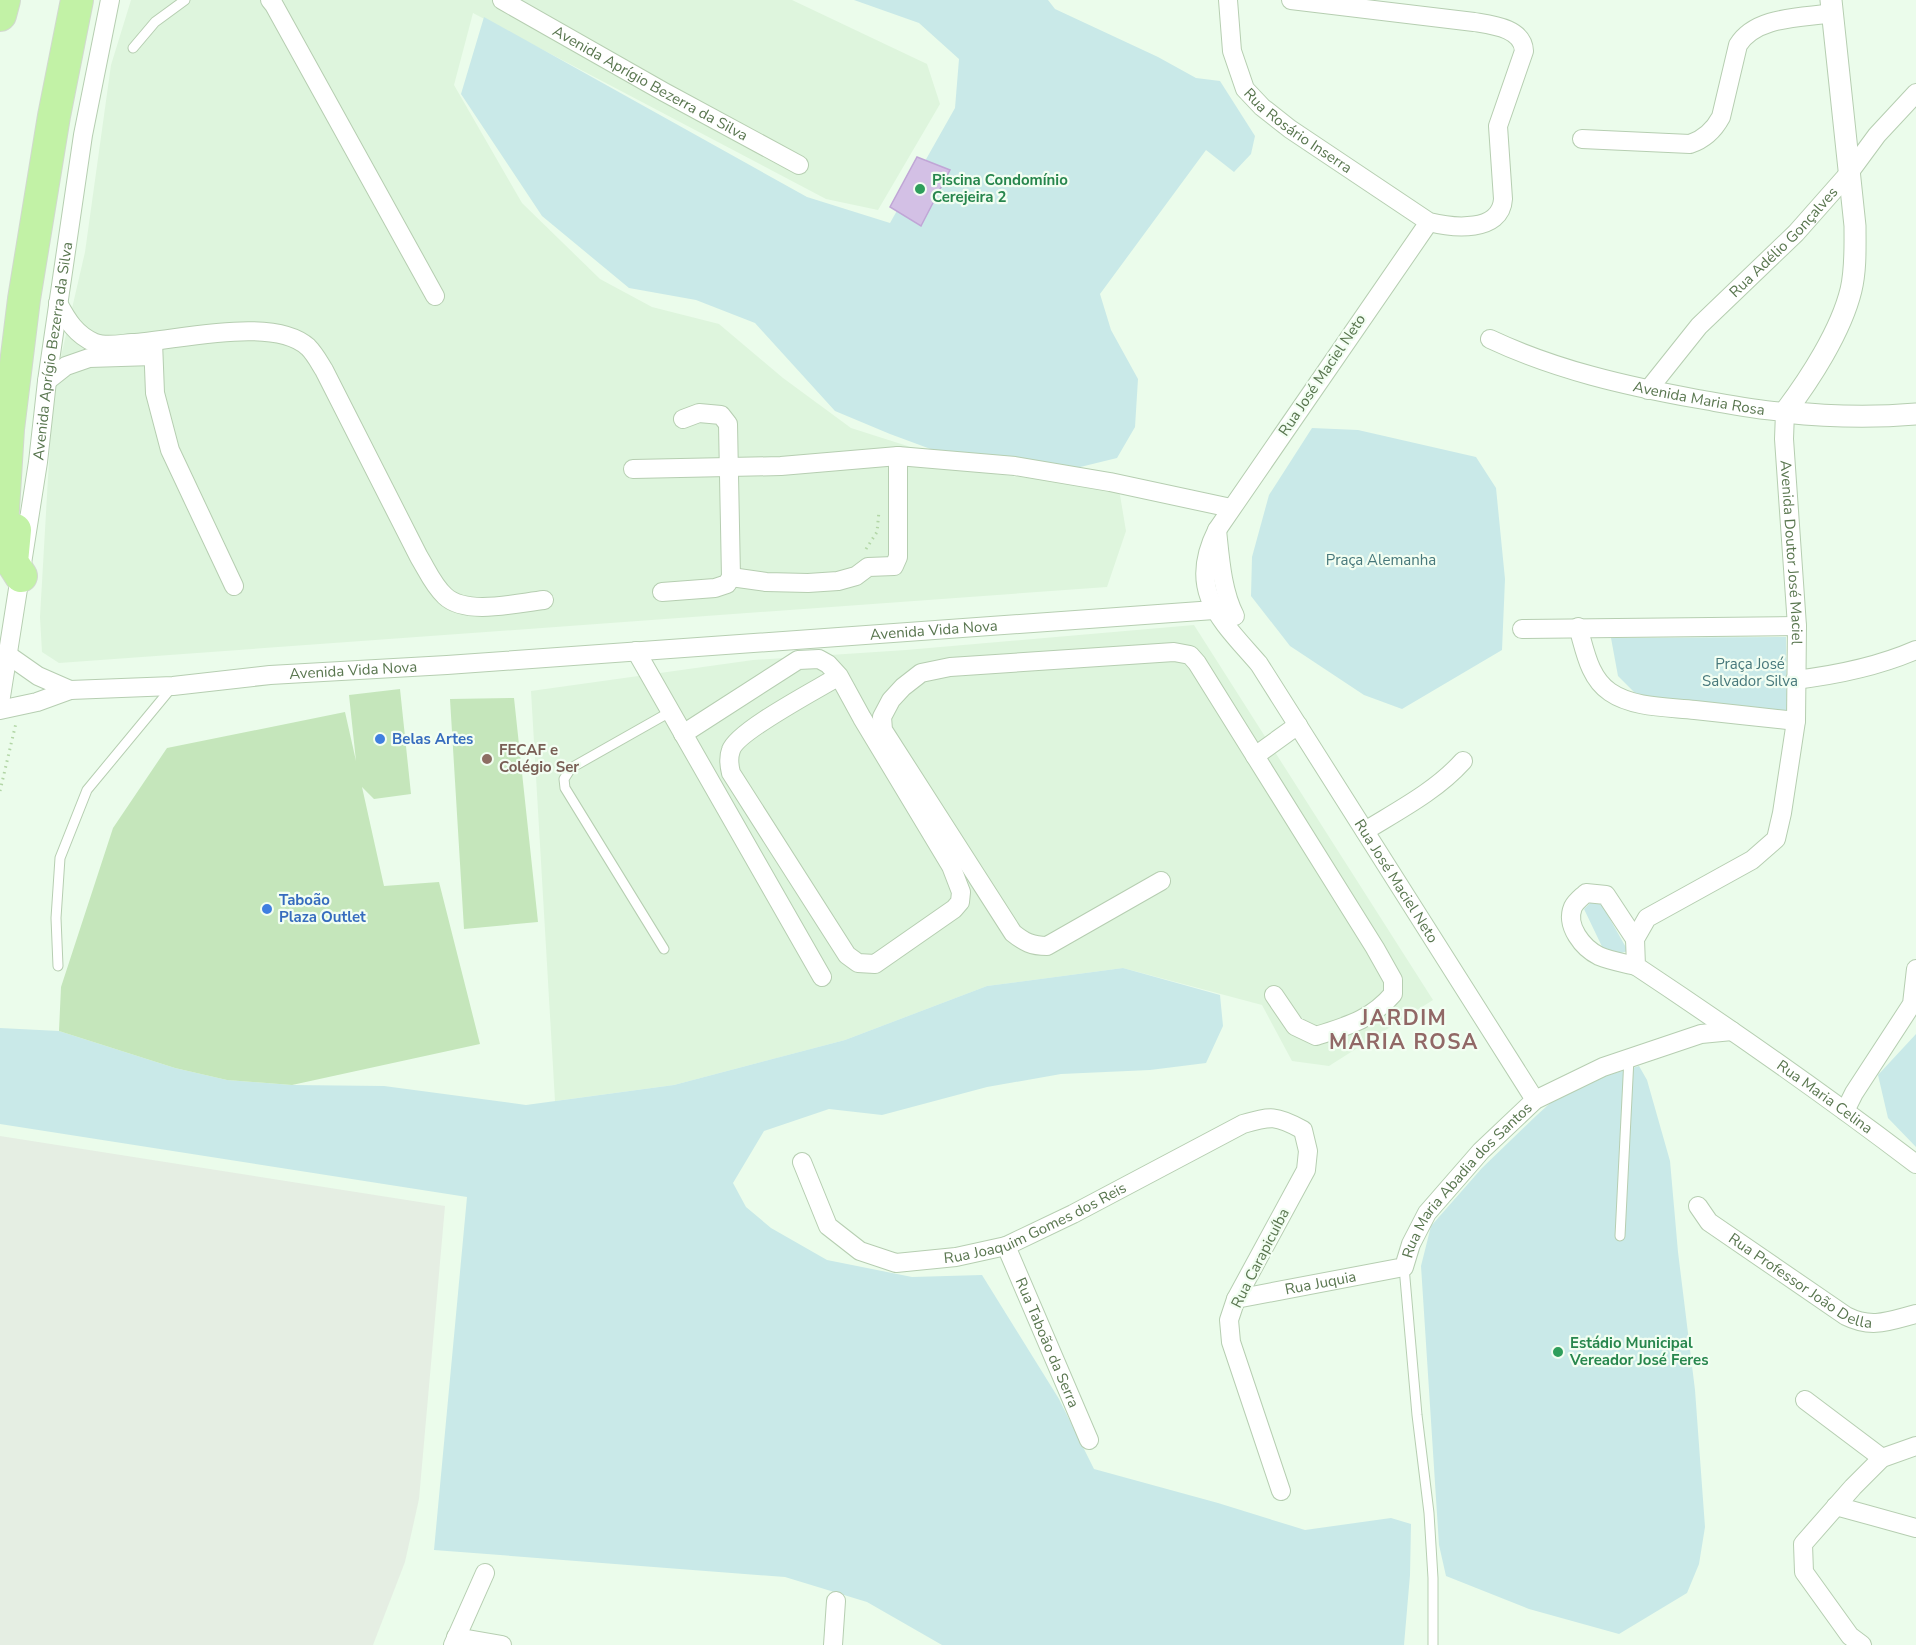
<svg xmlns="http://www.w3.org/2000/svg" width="1916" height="1645" font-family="'Nunito Sans',sans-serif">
	<rect width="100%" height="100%" fill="#ebfceb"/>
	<path fill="#def5dd" d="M131,0h661l135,64 13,40 -62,106 -52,-11 -353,-186 -19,72 68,118 78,76 52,28 67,17 64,54 68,50 144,46 124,15 7,42 -19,56 -1048,76 -17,-11 -2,-35 13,-226 32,-139 26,-187z
		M1194,625l239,375 -104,66 -37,-5 -30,-56 -139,-37 -136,18 -142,54 -171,45 -119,16 -24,-410 222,-31 153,-10z"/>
	<path fill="#e5eee3" d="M0,1136l445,70 -26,293 -14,63 -32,83h-373z"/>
	<path fill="#c9e9e8" d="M854,0h194l7,9 103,48 38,21 24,3 35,55 -4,18 -17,18 -28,-22 -106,144 11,36 27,49 -3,48 -18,31 -45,11 -109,-8 -73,-27 -55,-23 -80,-88 -59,-23 -67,-12 -87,-72 -81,-122 23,-77 323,180 83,26 65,-115 4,-49 -40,-36z
		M1312,428l46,2 118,27 20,31 9,91 -3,71 -100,59 -38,-14 -74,-49 -39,-50 1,-39 17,-62z
		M1786,637l1,74 -146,-12 -23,-23 -7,-38z
		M1597,896l31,55 -21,6 -23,-48z
		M1123,968l97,27 3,31 -17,37 -56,7 -89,4 -74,13 -105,28 -53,-6 -65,22 -31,52 13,24 25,21 56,32 85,17 70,-2 77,124 35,70 124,34 87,27 86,-12 20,6 -1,51 -6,70h-462l-75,-43 -82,-25 -351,-27 33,-353 -467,-73v-96l59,3 116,37 52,12 65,5 92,1 142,19 148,-20 171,-45 142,-54z
		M1916,1034v113l-28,-29 -10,-43z
		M1639,1066l8,14 23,81 8,91 17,138 10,137 -6,37 -12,29 -68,41 -90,-25 -83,-33 -7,-31 -18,-279 10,-40 51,-58 55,-53 31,-28z"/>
	<path fill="#d3c0e5" stroke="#c0a6d6" stroke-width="1.5" d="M917,157l33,13 -29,56 -31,-19z"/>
	<path fill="#c5e6bb" d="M400,689l11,105 -37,5 -12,-12 22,99 55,-4 41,162 -188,41 -65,-5 -52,-12 -116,-37 2,-44 52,-159 54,-80 178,-36 11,49 -7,-66z
		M514,698l24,224 -74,7 -14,-230z"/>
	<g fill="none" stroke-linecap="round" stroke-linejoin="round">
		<defs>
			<path id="service" d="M133,48l22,-26 30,-22
				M664,949l-99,-161 -1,-9 7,-11 99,-56
				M58,966l-2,-48 4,-60 27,-68 86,-104
				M1620,1236l9,-178
				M1404,1267l13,148 12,98 4,65v67"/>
			<g id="minor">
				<path d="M270,0l4,5 161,291"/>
				<path id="s1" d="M502,0l162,92 135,73"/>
				<path id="s2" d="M1228,0l4,51 13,38 17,18 28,22 139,93c24,6 72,11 74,-23l-5,-73 26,-75c-1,-23 -32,-26 -50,-29l-183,-22"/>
				<path d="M1582,139l108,5c15,-5 24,-14 31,-27l17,-72c18,-29 63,-27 95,-32"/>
				<path id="s3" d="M1429,222l-212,308c-31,61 4,90 42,134l276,436"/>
				<path d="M58,303c9,17 18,32 37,40 11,4 25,1 37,0 43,-2 141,-28 176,4 7,7 11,15 16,23l95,187c8,13 14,28 26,39 21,20 72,7 99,4"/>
				<path id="s4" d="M1490,339c66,31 136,47 208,60 29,5 58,11 87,13l-1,27 13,187 -1,95 -14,92 -6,26 -24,21 -105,58 -12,21 1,27c95,63 189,129 280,198"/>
				<path d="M153,342l2,51 15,57 64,136"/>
				<path d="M47,381l19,-15 23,-8 64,-2"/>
				<path id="s5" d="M1648,390l51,-64 97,-93 53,-60 28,-38 39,-42"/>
				<path d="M633,469l148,-3 117,-10 117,10 95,16 121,26"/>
				<path d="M1217,530c3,28 5,61 18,86"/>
				<path d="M731,577l35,5 42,1 30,-2 18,-5 12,-9 26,-1 4,-9v-101"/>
				<path d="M662,592l53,-4 12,-4 4,-7 -3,-153 -7,-9 -22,-2 -16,6"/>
				<path d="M1578,627c7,23 11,51 32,65 23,16 59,15 85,18 34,4 67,7 101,11"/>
				<path d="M1522,629l275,-3"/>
				<path d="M636,651l186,326"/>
				<path d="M8,655l30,21 32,14"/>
				<path d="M1795,680c42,-5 82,-13 121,-30"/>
				<path id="s6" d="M0,703l38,-241 9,-81 36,-246 27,-135"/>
				<path id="s7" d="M0,710l37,-8 33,-12 103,-4 97,-11 177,-10 767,-55 16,-3"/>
				<path d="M683,734l115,-74 21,-1 9,5 11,12 23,42 89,148 10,26 -1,10 -6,7 -79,55 -17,-1 -11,-8 -116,-182c-2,-8 -3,-15 0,-23 6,-19 87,-61 108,-74"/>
				<path d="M1255,756l43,-31"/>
				<path d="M1365,831c34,-21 71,-40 98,-70"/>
				<path d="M1161,881l-114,65c-15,0 -23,-4 -34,-13l-130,-203 -1,-13 9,-17 12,-13 18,-14 29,-6 224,-15 16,3 7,8 178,285 18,32v14c-22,26 -46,32 -77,42l-21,-10 -21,-31"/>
				<path d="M1635,939l-29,-44 -20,-2c-4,4 -10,8 -13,14 -8,19 10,41 26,49 12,5 25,7 37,10"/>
				<path d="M1845,1111l9,-18 58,-89 4,-35"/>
				<path id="s8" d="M802,1162l26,64 32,25 36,12 60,-6 50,-11 67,-32 170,-90c28,-8 33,-9 60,6l5,21 -2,19 -70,129 -7,21 2,22 50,149"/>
				<path id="s9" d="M1698,1206l11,16 137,94c26,13 43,5 70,-2"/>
				<path id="s10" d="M1006,1246l83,194"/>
				<path id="s11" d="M1236,1299l168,-32 7,-23 16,-31 54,-62 54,-51 68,-33 98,-33 31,-3"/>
				<path d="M1805,1400l77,58"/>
				<path d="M1836,1506l80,22"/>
				<path d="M456,1637l46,8"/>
				<path d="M453,1645l32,-72"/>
				<path d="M833,1645l3,-44"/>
				<path d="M1862,1645l-12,-9 -46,-64 -1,-28 50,-57 29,-29 34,-12"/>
			</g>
			<path id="tertiary" d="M1785,412c25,-33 56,-81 66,-122 5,-21 4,-43 4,-64l-24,-226
				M1785,412c46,5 85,6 131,2"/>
			<path id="motorway" d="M0,15l4,-15
				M15,530l-3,32 9,14
				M0,558l8,-129 16,-130 30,-183 23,-116"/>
		</defs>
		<use href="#service" stroke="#b6ceb1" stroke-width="11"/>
		<use href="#minor" stroke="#b6ceb1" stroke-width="20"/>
		<use href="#tertiary" stroke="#b6ceb1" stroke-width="23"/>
		<use href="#motorway" stroke="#d1d9ce" stroke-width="34"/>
		<path stroke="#b2d6a6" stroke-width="3" stroke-dasharray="1.5 4.5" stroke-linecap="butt" d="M866,549l11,-17 2,-21
			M0,791l16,-68"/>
		<use href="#service" stroke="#fff" stroke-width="9"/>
		<use href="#minor" stroke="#fff" stroke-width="18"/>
		<use href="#tertiary" stroke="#fff" stroke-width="21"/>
		<use href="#motorway" stroke="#c2f2a6" stroke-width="32"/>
	</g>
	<g fill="#2e9e5b" stroke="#f2fef2" stroke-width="2">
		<circle cx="920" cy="189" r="6"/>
		<circle cx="1558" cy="1352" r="6"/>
	</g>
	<g fill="#3f7fe0" stroke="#f2fef2" stroke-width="2">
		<circle cx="380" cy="739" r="6"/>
		<circle cx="267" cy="909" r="6"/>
	</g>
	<circle fill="#8d6e63" stroke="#f2fef2" stroke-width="2" cx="487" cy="759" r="6"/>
	<g text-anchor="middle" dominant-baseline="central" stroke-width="4.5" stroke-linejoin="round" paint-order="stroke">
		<g font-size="15" fill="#59764f" stroke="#f2fef2">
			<text stroke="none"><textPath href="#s1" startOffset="170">Avenida Aprígio Bezerra da Silva</textPath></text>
			<text stroke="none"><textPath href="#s2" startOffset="159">Rua Rosário Inserra</textPath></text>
			<text stroke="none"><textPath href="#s5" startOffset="201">Rua Adélio Gonçalves</textPath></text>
			<text stroke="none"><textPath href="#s6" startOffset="356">Avenida Aprígio Bezerra da Silva</textPath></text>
			<text transform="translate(1322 375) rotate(-56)">Rua José Maciel Neto</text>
			<text stroke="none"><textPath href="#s4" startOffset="218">Avenida Maria Rosa</textPath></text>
			<text stroke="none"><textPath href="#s4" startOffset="446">Avenida Doutor José Maciel</textPath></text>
			<text stroke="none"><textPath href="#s7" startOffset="939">Avenida Vida Nova</textPath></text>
			<text stroke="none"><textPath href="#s7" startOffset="357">Avenida Vida Nova</textPath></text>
			<text stroke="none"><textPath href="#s3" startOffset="784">Rua José Maciel Neto</textPath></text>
			<text stroke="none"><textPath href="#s4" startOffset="1167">Rua Maria Celina</textPath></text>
			<text stroke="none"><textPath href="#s11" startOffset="280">Rua Maria Abadia dos Santos</textPath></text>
			<text stroke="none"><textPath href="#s8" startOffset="294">Rua Joaquim Gomes dos Reis</textPath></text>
			<text transform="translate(1260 1258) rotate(-63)">Rua Carapicuíba</text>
			<text stroke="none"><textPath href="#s9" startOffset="129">Rua Professor João Della</textPath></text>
			<text stroke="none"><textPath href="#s11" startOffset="86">Rua Juquia</textPath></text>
			<text stroke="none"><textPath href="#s10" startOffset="105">Rua Taboão da Serra</textPath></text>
		</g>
		<g font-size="15" font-weight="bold" fill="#27864d" stroke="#f2fef2" text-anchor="start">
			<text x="932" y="180">Piscina Condomínio<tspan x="932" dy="17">Cerejeira 2</tspan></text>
			<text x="1570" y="1343">Estádio Municipal<tspan x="1570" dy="17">Vereador José Feres</tspan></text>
		</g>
		<g font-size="15" fill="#47787b" stroke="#f2fef2">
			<text x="1381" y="560">Praça Alemanha</text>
			<text x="1750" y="664">Praça José<tspan x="1750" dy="17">Salvador Silva</tspan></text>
		</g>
		<g font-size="15" font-weight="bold" fill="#366cbe" stroke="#f2fef2" text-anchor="start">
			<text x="392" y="739">Belas Artes</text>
			<text x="279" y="900">Taboão<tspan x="279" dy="17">Plaza Outlet</tspan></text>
		</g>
		<g font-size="15" font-weight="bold" fill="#785e54" stroke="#f2fef2" text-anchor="start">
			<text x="499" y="750">FECAF e<tspan x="499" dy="17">Colégio Ser</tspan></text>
		</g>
		<g font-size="21" font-weight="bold" letter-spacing="1.5" fill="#916866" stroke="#f2fef2">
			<text x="1404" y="1018">JARDIM<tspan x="1404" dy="24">MARIA ROSA</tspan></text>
		</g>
	</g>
</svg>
